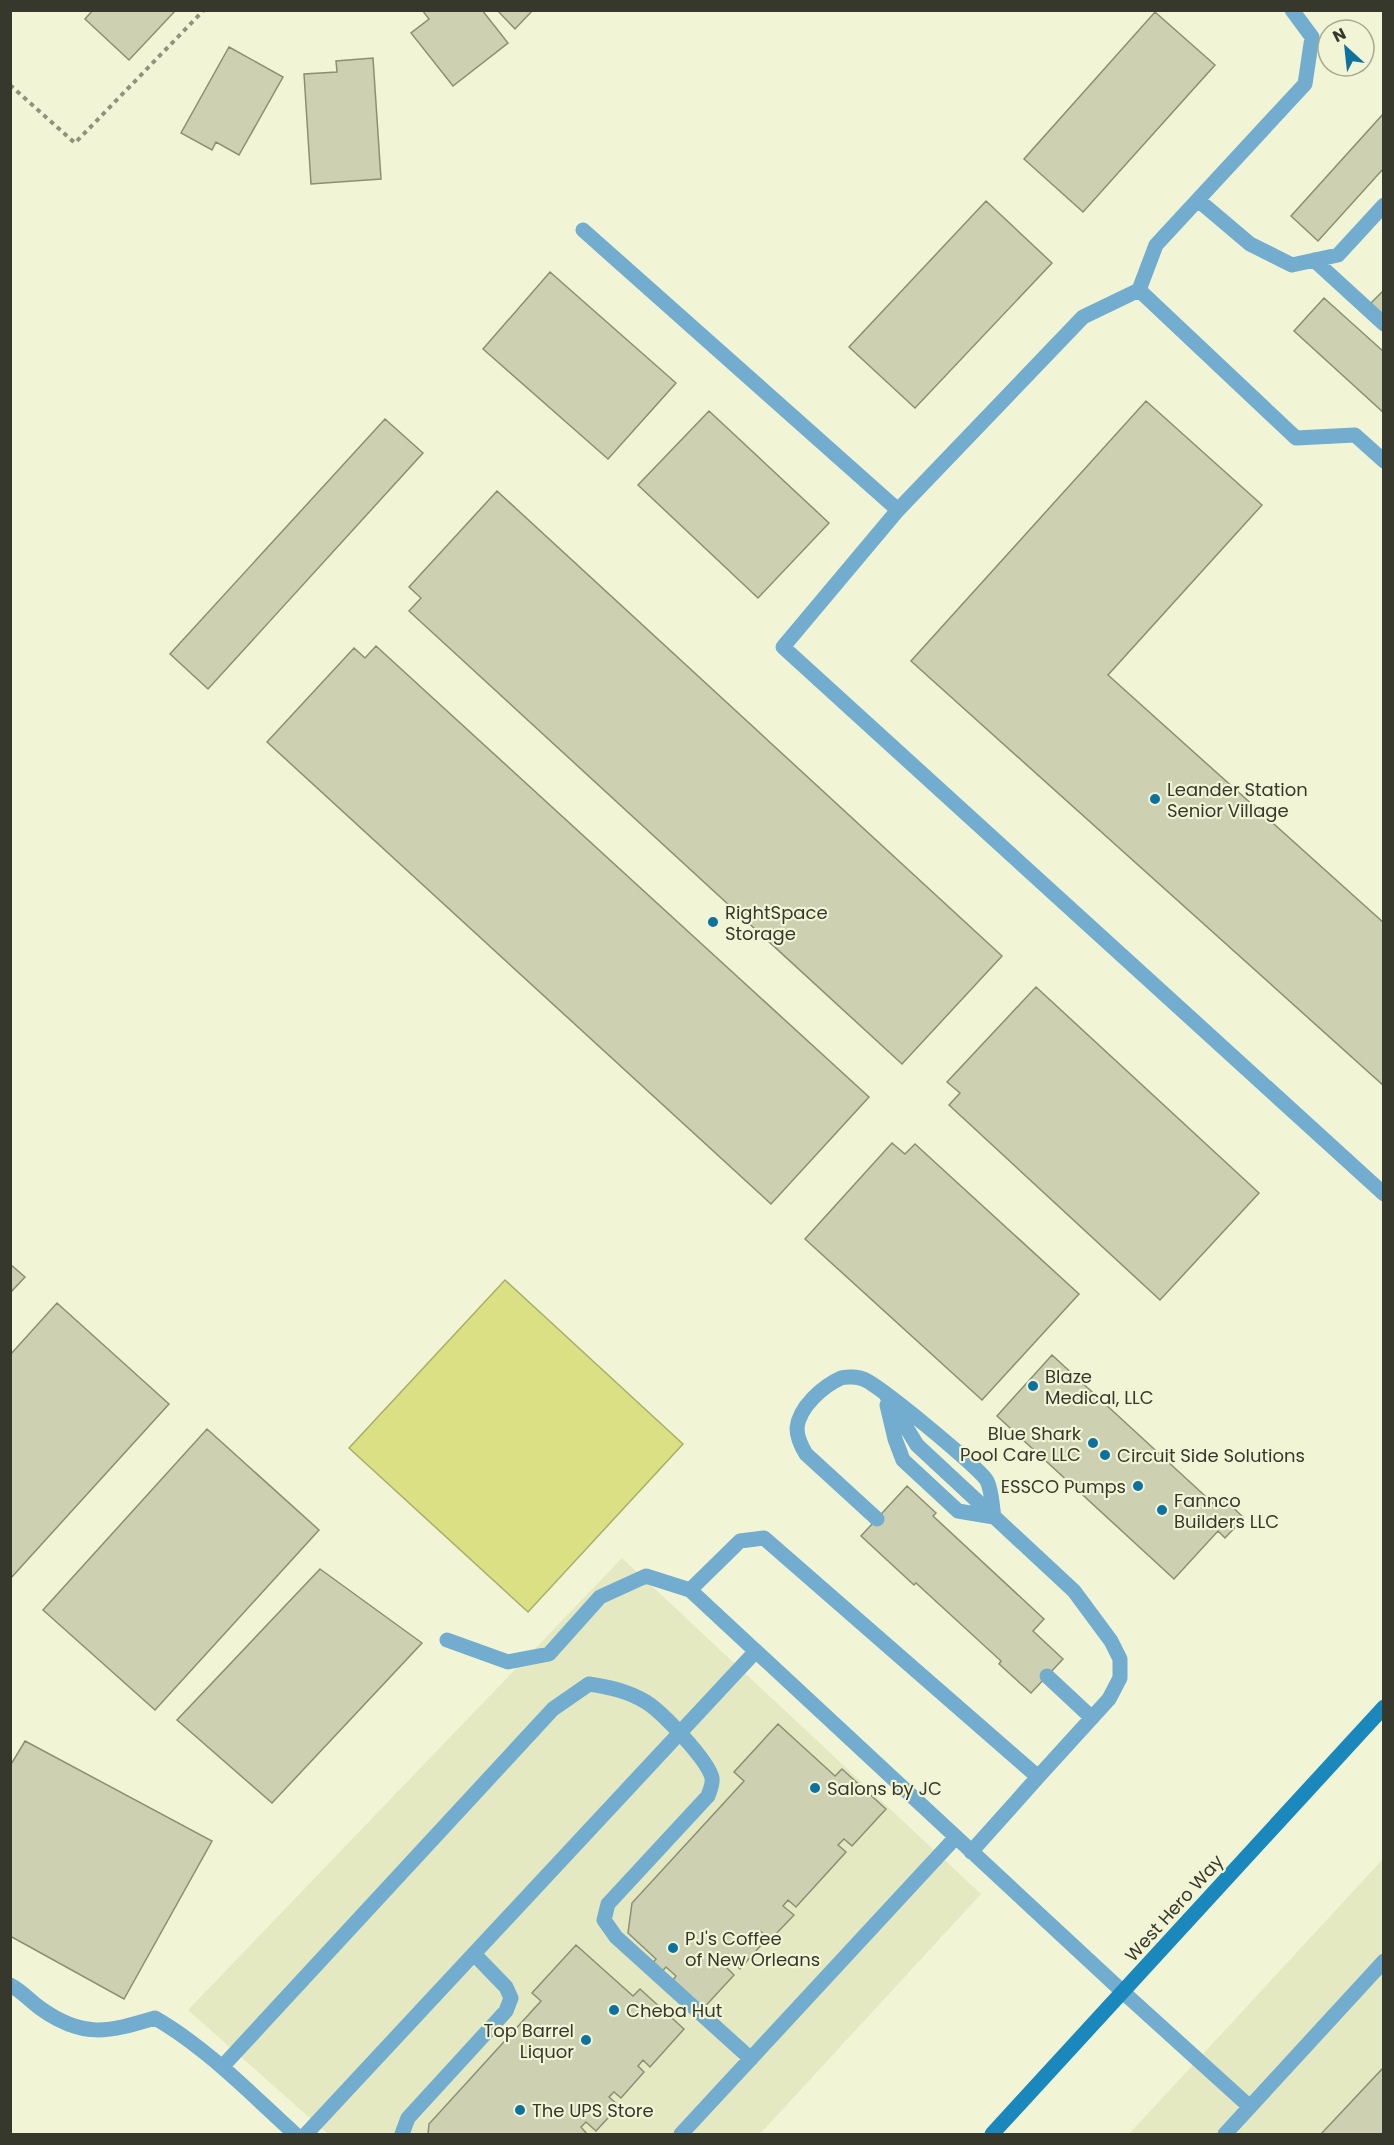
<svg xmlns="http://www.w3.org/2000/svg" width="1394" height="2145" font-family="Poppins,sans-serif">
	<rect width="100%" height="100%" fill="#f1f5d5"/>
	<path fill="#e5e9c2" d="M622,1558l359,336 -221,240h-432l-140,-124z
		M1383,1859v275h-254z"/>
	<path fill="#dae083" stroke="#a9ae69" stroke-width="1.5" d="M505,1280l178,164 -155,168 -179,-164z"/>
	<path fill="#cdd0b1" stroke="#8c8f72" stroke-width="1.5" d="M93,10h83l-47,50 -44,-41z
		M422,10h60l26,33 -55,43 -42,-53 18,-14z
		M497,10h36l-18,19z
		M1155,12l60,53 -132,147 -59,-53z
		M229,47l54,30 -44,78 -23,-13 -4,8 -31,-17z
		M373,58l8,121 -70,5 -7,-110 33,-2 -1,-11z
		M1384,113v55l-66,73 -27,-25z
		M986,201l66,62 -137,145 -66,-61z
		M550,272l126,111 -68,76 -125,-110z
		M1384,290v26l-14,-12z
		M1324,298l60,54v61l-90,-82z
		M1146,401l116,104 -154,170 276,248v163l-473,-425z
		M709,411l120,112 -71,75 -120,-113z
		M385,419l38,34 -215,236 -38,-35z
		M497,491l505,465 -100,108 -493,-453 12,-13 -12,-11z
		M376,646l493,451 -98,107 -504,-462 87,-94 11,10z
		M1036,987l223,206 -99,107 -211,-195 11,-12 -13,-11z
		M892,1143l13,11 10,-10 164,150 -97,106 -177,-161z
		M10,1264l15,13 -15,16z
		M57,1303l112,101 -159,175v-224z
		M1052,1355l164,151 7,-8 21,20 -19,20 -7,-7 -44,48 -177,-163z
		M207,1429l112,101 -164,180 -112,-100z
		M907,1486l29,27 -3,3 111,103 -11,12 30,28 -32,34 -32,-29 2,-3 -85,-78 -2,2 -53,-49z
		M320,1569l102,74 -150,160 -95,-83z
		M778,1724l57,52 7,-7 44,40 -34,37 -8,-7 -6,6 8,7 -50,55 -8,-7 -5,6 11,9 -24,25 -10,-9 -4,6 7,6 -23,26 -8,-8 -5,7 7,7 -34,37 -30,-28 6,-8 -10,-9 -7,8 -9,-9 6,-7 -28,-26 4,-30 112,-122 -10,-9z
		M25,1741l187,100 -88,158 -114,-63v-170z
		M576,1945l57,51 7,-7 44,40 -34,38 -7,-7 -5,6 6,6 -23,26 -7,-6 -5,5 10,9 -23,25 -10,-9 -5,5 6,7h-159l1,-10 112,-123 -9,-8z
		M1384,2067v67h-63z"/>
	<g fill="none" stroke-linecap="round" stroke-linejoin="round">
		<path stroke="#90927d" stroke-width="4" stroke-dasharray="4.5 4.5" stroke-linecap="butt" d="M10,85l65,58 129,-133"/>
		<path stroke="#72accf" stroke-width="15" d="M1292,10l20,27 -7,47 -149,161 -17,45 157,148 59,-3 29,26
			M1198,200l52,44 42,21 46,-10 46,-50
			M583,230l315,280
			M1314,260l70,64
			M1139,290l-56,27 -185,193 -115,137 601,547
			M885,1393l32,52 157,146 37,50 9,18v19l-11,21 -71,78
			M887,1405l8,34 8,21 55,51 36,6
			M877,1519l-71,-65c-5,-8 -9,-16 -9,-26 2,-21 26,-42 44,-50 5,-2 17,-1 22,1 14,4 118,90 124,102 5,10 5,25 7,36
			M690,1590l50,-49 24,-3 274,239 -67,75
			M447,1640l61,22 41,-8 51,-57 46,-21 44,14 433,402 127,115
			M1047,1676l45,42
			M10,1985c12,6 20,16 30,23 43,31 68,24 115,10 52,30 96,76 140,116
			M222,2067l331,-358 36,-25c20,3 39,7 57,18 16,10 62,58 66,76 1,6 -2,12 -4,18l-100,108 -4,16 12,17 135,122
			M306,2134l450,-483
			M402,2134l6,-16 98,-107 5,-13 -5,-11 -32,-33
			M681,2134l275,-297
			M1225,2134l159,-173"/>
		<path stroke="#1a88bc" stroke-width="15" d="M992,2134l392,-427"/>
	</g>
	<g fill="#0e729f" stroke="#f1f5d5" stroke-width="2">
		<circle cx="1155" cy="799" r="6"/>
		<circle cx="713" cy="922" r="6"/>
		<circle cx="1033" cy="1386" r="6"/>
		<circle cx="1093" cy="1443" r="6"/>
		<circle cx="1105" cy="1455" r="6"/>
		<circle cx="1138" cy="1486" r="6"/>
		<circle cx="1162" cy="1510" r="6"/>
		<circle cx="815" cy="1788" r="6"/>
		<circle cx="673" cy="1948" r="6"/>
		<circle cx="614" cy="2010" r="6"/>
		<circle cx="586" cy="2040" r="6"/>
		<circle cx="520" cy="2110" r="6"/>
	</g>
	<g text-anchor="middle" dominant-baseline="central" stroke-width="4.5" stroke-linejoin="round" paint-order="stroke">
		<g font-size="18" fill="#37382c" stroke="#f1f5d5" text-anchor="start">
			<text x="1167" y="789">Leander Station<tspan x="1167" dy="21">Senior Village</tspan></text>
			<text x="725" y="912">RightSpace<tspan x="725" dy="21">Storage</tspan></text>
			<text x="1045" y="1376">Blaze<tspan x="1045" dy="21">Medical, LLC</tspan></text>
			<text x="1081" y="1433" text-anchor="end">Blue Shark<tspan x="1081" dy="21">Pool Care LLC</tspan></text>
			<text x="1117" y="1455">Circuit Side Solutions</text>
			<text x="1126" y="1486" text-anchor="end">ESSCO Pumps</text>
			<text x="1174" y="1500">Fannco<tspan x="1174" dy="21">Builders LLC</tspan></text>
			<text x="827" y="1788">Salons by JC</text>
			<text x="685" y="1938">PJ's Coffee<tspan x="685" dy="21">of New Orleans</tspan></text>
			<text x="626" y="2010">Cheba Hut</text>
			<text x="574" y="2030" text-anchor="end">Top Barrel<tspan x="574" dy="21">Liquor</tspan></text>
			<text x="532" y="2110">The UPS Store</text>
		</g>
		<g font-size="18" fill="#37382c" stroke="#f1f5d5">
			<text transform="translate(1174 1908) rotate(-48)">West Hero Way</text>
		</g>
	</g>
	<rect width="1394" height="2145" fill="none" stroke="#37382c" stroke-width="24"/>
	<g transform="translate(1346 48) rotate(333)"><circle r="28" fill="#f1f5d5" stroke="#a7a991" stroke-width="1.5"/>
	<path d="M0-4.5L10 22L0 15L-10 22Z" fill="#0e729f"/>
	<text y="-9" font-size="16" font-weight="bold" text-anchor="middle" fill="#37382c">N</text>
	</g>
</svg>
